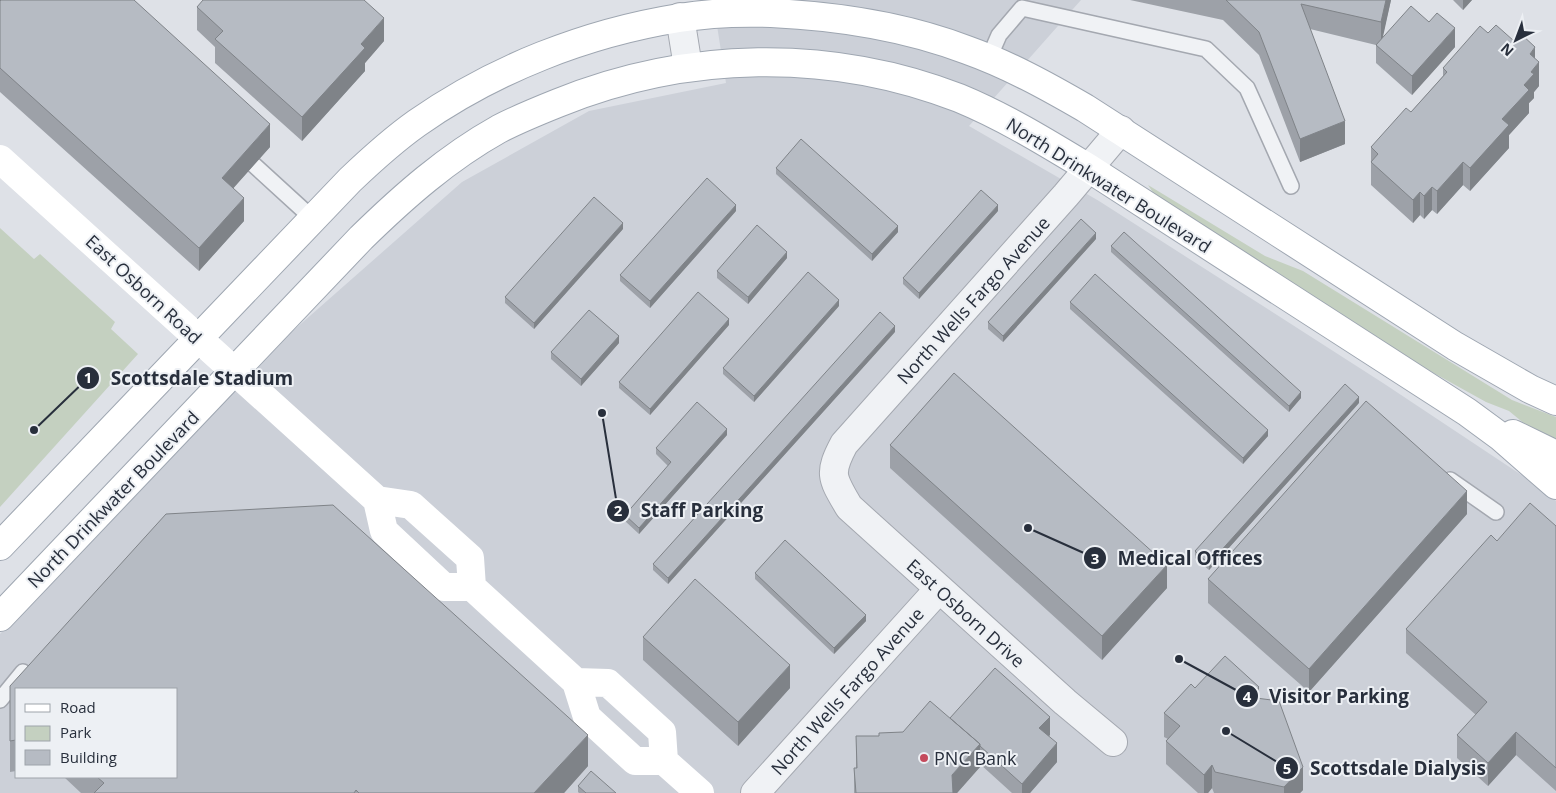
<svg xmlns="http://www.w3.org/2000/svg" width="1556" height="793" font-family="'Open Sans',sans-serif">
	<rect width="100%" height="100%" fill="#dee1e7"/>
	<path fill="#ccd0d8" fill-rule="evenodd" d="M713,0h368l-112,126 130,75 284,182 161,107 12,11v292h-1556v-159l52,-56 234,-241 176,-155 127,-71 137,-28zM16,689h160v88h-160z"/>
	<path fill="#c4d0c0" d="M1148,185l117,71 38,15 209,129 44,17v33l-47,-39 -23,-9 -74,-41 -256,-164z
		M0,228l34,31 6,-5 75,68 -4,7 27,25 -138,153z"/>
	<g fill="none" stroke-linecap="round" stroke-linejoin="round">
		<defs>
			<path id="lane" d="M989,58l10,-23 23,-27 184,41 41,39 44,98
				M254,165l58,53
				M1450,480l46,32
				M0,700l23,-28"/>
			<path id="street" d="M680,17l8,50
				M1113,742l-48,-40 -216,-195c-17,-29 -21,-33 -5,-63l222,-249 55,-65
				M755,793l184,-204"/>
			<path id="primary" d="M1513,434l35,17 8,8
				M0,546l350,-366c21,-20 43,-40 67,-57 77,-54 169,-90 262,-105 30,-5 62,-6 92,-5 67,3 133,13 196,37 42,15 80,36 118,58l370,238 75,43 26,12
				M0,617l361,-379c42,-41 86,-80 138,-109 19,-10 39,-18 59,-26 128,-52 272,-55 401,-5 46,19 88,45 131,71l377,243 34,25 55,48"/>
		</defs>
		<use href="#lane" stroke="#a4a8b0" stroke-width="18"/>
		<use href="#street" stroke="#a4a8b0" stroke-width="30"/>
		<use href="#primary" stroke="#9ea6b1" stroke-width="30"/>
		<use href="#lane" stroke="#f0f2f5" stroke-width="15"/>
		<use href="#street" stroke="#f0f2f5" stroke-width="28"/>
		<path stroke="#fff" stroke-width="28" d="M0,159l377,341 34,5 59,53 2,29 104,95 11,35 48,44h29l36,32
			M377,500l7,31 60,56h28
			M576,682l32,1 54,49 2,29"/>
		<use href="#primary" stroke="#fff" stroke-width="28"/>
	</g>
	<path fill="#9da1a8" d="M0,0l270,147 -37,41 11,33 -45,50 -199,-179z
		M1130,0h261l-9,38 73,9 -43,48 -36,-32v-18l-66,-16 35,115 -45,18 -41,-107 -36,-35z
		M1453,0h19l-9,10z
		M197,7l187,34 -19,22v8l-63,70 -87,-78v-16l-18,-17z
		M1488,33l26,8 21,18 4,27 -5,6v6l-5,5v10l-20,22v13l-39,43 -7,-6 -26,29 -5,-4 -8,9 -4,-4 -7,8 -42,-38v-38l40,-35 32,-36v-8z
		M776,168l122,64 -26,29 -96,-87z
		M736,211l-86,97 -30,-27v-6z
		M998,211l-79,88 -16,-15v-6z
		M623,229l-89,100 -29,-26v-6z
		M1096,239l-93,103 -15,-13v-7z
		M1111,246l190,152 -12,14 -178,-160z
		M787,258l-39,46 -31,-26v-7z
		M1070,302l198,134 -25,28 -173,-155z
		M839,306l-85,96 -31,-28v-6z
		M729,325l-79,90 -31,-27v-6z
		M895,332l-227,252 -15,-14v-6z
		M619,343l-38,43 -30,-27v-7z
		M1359,403l-150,167 -14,-12v-7z
		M727,435l-88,99 -14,-13v-6l43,-49 -12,-12v-6z
		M890,445l277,143 -65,72 -212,-192z
		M1467,514l-158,178 -101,-89v-24z
		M1556,526v265l-40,-36 -28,31 -31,-28v-23l19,-20 -70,-62v-24l91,-88z
		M755,573l111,48 -32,33 -79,-75z
		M643,637l147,51 -52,58 -95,-86z
		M10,686l578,80 -24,27h-483l-17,-16h112l-160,-88v82l-6,1z
		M1195,688l64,10 44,92 -3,3h-86l-2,-5 -4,5h-10l-32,-29v-23l2,-2 -4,-2v-24z
		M950,718l100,17 -1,1 8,26 -27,31h-18l-32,-29v3l-23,26h-103v-25h2v-32h23l24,-4z
		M578,786l38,7h-37l-1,-1z"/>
	<path fill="#7f8388" d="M1386,0h5l-10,46v-24z
		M1463,0h9l-9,10z
		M384,18v23l-19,22v8l-63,70v-24l59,-73z
		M1455,28v19l-43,48v-19z
		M1535,47v20l4,-5v24l-5,6v6l-5,5v10l-20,22v13l-39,43v-23l54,-83 6,-31z
		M1345,121v23l-45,18v-23z
		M270,124v23l-48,54v-23z
		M1463,162v23l-26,29v-23z
		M1432,187v23l-8,9v-23z
		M1420,192v23l-7,8v-23z
		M244,198v23l-45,50v-23z
		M736,205v6l-86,97v-7z
		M998,205v6l-79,88v-6z
		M623,223v6l-89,100v-6z
		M898,226v6l-26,29v-7z
		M1096,233v6l-93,103v-6z
		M787,252v6l-39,46v-7z
		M839,300v6l-85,96v-6z
		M729,319v6l-79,90v-6z
		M895,326v6l-227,252v-6z
		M619,336v7l-38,43v-7z
		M1301,392v6l-12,14v-6z
		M1359,397v6l-150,167v-6z
		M727,429v6l-88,99v-6z
		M1268,430v6l-25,28v-6z
		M1467,491v23l-158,178v-23z
		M1167,565v23l-65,72v-24z
		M866,615v6l-32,33v-6z
		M790,665v23l-52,58v-24z
		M1259,687v24l-7,-17z
		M1050,717v18l-11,11v-18z
		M1516,732v23l-28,31v-23z
		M588,735v31l-24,27h-30z
		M1057,743v19l-27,31h-8v-9z
		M980,744v23l-23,26h-5v-18z
		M1212,765v23l-4,5h-4v-18z
		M1303,767v23l-3,3h-16v-6z"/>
	<path fill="#b6bbc3" stroke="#7f8388" d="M1,0h133l136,124 -48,54 22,20 -45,50 -199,-180v-67z
		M203,0h161l20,18 -23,26 4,4 -63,69 -87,-78 8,-8 -26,-24z
		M1226,0h160l-5,22 -80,-18 44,117 -45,18 -41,-107z
		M1411,6l18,16 8,-9 18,15 -43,48 -36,-31z
		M1496,25l18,16 7,-7 14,13 -5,7 9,8 -8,10 3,2 -10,11 5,5 -27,29 7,6 -39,43 -7,-6 -26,29 -5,-4 -8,9 -4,-4 -7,8 -42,-38 7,-8 -7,-7 35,-39 5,4 36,-40 -4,-4 37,-42 8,7z
		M801,139l97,87 -26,28 -96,-86z
		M707,178l29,27 -86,96 -30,-26z
		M981,190l17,15 -79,88 -16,-15z
		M594,197l29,26 -89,100 -29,-26z
		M1081,219l15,14 -93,103 -15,-14z
		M757,225l30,27 -39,45 -31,-26z
		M1124,232l177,160 -12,14 -178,-160z
		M808,272l31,28 -85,96 -31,-28z
		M1095,274l173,156 -25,28 -173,-156z
		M698,292l31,27 -79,90 -31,-27z
		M589,310l30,26 -38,43 -30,-27z
		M880,312l15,14 -227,252 -15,-14z
		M954,373l213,192 -65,71 -212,-191z
		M1345,384l14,13 -150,167 -14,-13z
		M1366,401l101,90 -158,178 -101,-90z
		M697,402l30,27 -88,99 -14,-13 46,-53 -15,-14z
		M1530,503l26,23v242l-40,-36 -28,31 -31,-28 30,-33 -81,-73 85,-94 6,6z
		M333,505l255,230 -54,58h-175l-3,-3 -2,3h-260l10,-10 -7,-6h79v-88h-160v51l-6,1v-55l156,-172z
		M785,540l81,75 -32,33 -79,-75z
		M695,579l95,86 -52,57 -95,-85z
		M1225,656l34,31 -7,7 4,4 23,3 24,66 -19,20 -69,-15 -3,-7 -8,10 -38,-34 14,-15 -16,-13 27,-29 4,4z
		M995,668l55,49 -11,11 18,15 -35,41 -42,-38v-2l-30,-26z
		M930,701l50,43 -28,31 1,18h-97l-2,-25h3l-1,-32h23v-3l24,-1z
		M591,771l25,22h-30l-8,-7z"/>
	<circle fill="#c44a5c" stroke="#edf0f4" stroke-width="2" cx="924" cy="758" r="5"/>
	<g text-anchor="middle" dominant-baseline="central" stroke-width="4" stroke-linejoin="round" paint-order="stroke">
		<g font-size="18" fill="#282f3c" stroke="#edf0f4">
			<text transform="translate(1109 185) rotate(32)">North Drinkwater Boulevard</text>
			<text transform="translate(144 289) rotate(43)">East Osborn Road</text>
			<text transform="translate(973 300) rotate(-48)">North Wells Fargo Avenue</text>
			<text transform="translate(113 499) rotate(-46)">North Drinkwater Boulevard</text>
			<text transform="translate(966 613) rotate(42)">East Osborn Drive</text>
			<text transform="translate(847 691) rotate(-48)">North Wells Fargo Avenue</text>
		</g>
		<g font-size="18" fill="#282f3c" stroke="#edf0f4" text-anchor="start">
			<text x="934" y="758">PNC Bank</text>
		</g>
	</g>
	<path fill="none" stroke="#282f3c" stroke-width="2" d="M34 430L88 378M602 413L618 511M1028 528L1095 558M1179 659L1247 696M1226 731L1287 768"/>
	<g fill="#282f3c" stroke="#edf0f4" stroke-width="2">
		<circle cx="34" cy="430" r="5"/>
		<circle cx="602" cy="413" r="5"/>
		<circle cx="1028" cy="528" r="5"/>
		<circle cx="1179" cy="659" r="5"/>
		<circle cx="1226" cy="731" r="5"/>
		<circle cx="88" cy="378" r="12"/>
		<circle cx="618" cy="511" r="12"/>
		<circle cx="1095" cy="558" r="12"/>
		<circle cx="1247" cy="696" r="12"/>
		<circle cx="1287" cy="768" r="12"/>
	</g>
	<g font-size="15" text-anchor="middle" font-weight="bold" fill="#fff">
		<text x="88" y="383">1</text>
		<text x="618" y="516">2</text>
		<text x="1095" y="564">3</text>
		<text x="1247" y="702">4</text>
		<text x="1287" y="774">5</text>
	</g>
	<g font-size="19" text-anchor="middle" font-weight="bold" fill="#282f3c" stroke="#edf0f4" stroke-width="4" stroke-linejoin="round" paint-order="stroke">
		<text x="202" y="385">Scottsdale Stadium</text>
		<text x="702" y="517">Staff Parking</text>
		<text x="1190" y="565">Medical Offices</text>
		<text x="1339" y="703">Visitor Parking</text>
		<text x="1398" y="775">Scottsdale Dialysis</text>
	</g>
	<rect x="15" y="688" width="162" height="90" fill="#edf0f4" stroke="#9ea3aa"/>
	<rect x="25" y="704" width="25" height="8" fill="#ffffff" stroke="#9ea3aa"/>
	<text x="60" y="713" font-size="15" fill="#282f3c">Road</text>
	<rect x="25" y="726" width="25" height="15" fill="#c4d0c0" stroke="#9ea3aa"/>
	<text x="60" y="738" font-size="15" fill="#282f3c">Park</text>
	<rect x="25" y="750" width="25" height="15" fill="#b6bbc3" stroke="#9ea3aa"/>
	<text x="60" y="763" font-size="15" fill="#282f3c">Building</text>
	<g transform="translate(1516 40) rotate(222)" stroke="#edf0f4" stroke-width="4" paint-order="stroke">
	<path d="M0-4L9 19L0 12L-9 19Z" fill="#282f3c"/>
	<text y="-8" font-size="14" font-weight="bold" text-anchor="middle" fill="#282f3c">N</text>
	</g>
</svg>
